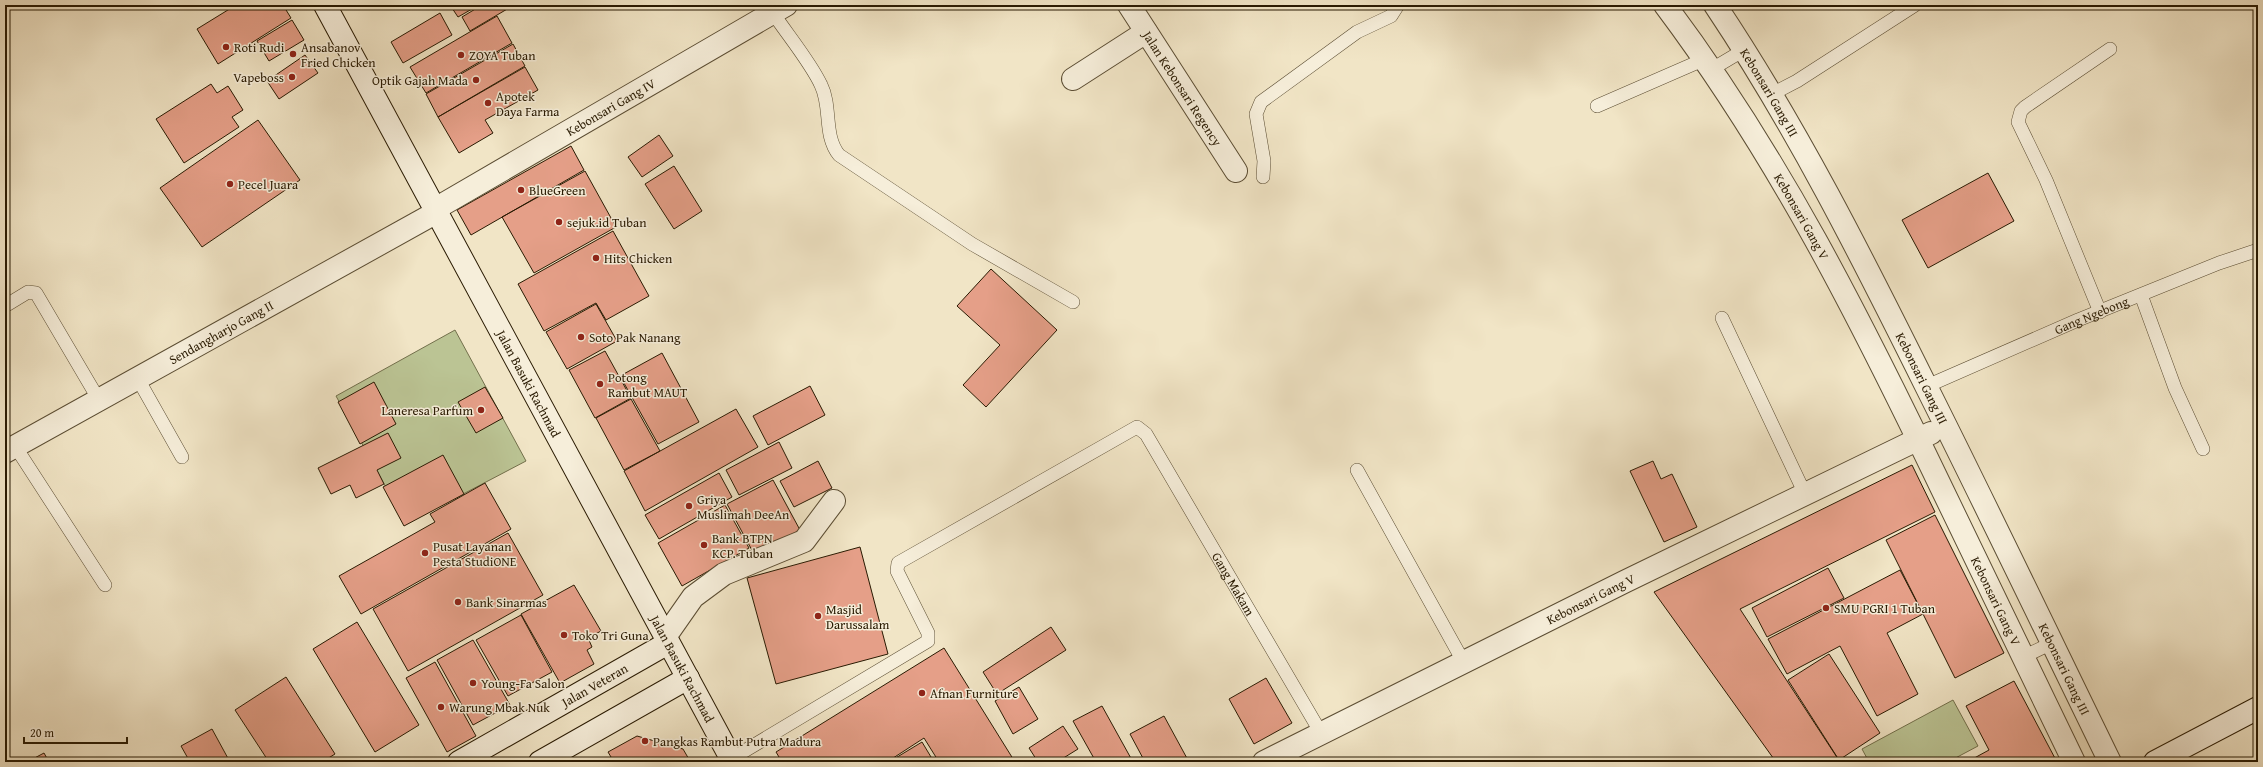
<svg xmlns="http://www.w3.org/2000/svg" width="2263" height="767" font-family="'Gentium Book Plus',serif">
	<rect width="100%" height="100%" fill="#f1e5c6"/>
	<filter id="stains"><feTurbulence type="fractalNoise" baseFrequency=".005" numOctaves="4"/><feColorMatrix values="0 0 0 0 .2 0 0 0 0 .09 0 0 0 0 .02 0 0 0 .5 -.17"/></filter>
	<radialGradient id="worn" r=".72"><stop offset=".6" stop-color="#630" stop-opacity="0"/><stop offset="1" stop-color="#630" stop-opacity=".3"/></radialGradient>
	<path fill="#bbc494" stroke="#726f4b" d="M455,330l71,131 -120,63 -70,-128z
		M1953,700l25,46 -30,16h-79l-7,-13z"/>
	<path fill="#e59f88" stroke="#291a02" d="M236,5h47l8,13 -73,46 -21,-35z
		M450,5h29l-21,12z
		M482,5h32l-44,26 -8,-14z
		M440,13l12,22 -49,28 -12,-21z
		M497,16l15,27 -86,50 -16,-26z
		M292,20l12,20 -35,21 -12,-20z
		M513,44l12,22 -87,51 -12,-23z
		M305,55l13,18 -39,26 -12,-18z
		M525,67l13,23 -53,30 8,13 -34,20 -21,-36z
		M211,84l6,9 11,-7 15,24 -11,7 7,10 -55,36 -28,-44z
		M258,120l42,60 -98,67 -42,-59z
		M659,135l14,21 -31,21 -14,-20z
		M571,146l13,24 -113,65 -14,-25z
		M674,166l28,45 -28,18 -29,-45z
		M585,171l31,56 -82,46 -32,-56z
		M1988,173l26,48 -86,47 -26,-48z
		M613,231l36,65 -43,24 -10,-17 -52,28 -26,-47z
		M991,269l66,61 -71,77 -23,-22 37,-40 -43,-39z
		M596,304l21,37 -50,28 -21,-37z
		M605,351l26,47 -36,20 -26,-48z
		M662,353l37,69 -41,22 -38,-68z
		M374,382l22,42 -36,20 -22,-42z
		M810,386l15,29 -57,30 -15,-29z
		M485,387l18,31 -27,15 -18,-31z
		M631,399l29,52 -36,19 -28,-52z
		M736,409l22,38 -113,64 -21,-40z
		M388,433l13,25 -24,12 7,14 -28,14 -6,-13 -19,9 -13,-26z
		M779,442l13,26 -53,27 -13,-25z
		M443,455l21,39 -60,32 -21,-39z
		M818,461l14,27 -38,19 -14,-26z
		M1653,461l8,18 11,-5 25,53 -33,15 -34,-71z
		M1912,465l23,47 -195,97 100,153h-64l-122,-170z
		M719,473l13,24 -73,42 -14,-24z
		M773,480l27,50 -46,24 -27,-50z
		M485,483l26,46 -150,85 -22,-38 96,-54 -5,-8z
		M725,505l24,43 -67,38 -24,-43z
		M1935,515l69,138 -49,25 -69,-138z
		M508,533l35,62 -135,76 -35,-62z
		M860,547l28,107 -112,30 -29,-106z
		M1828,568l16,30 -77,39 -15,-29z
		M1900,570l23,44 -36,19 31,61 -41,22 -37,-70 -53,28 -19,-35z
		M574,585l27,46 -13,7 4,9 -5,3 7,14 -34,19 -39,-69z
		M521,615l31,57 -44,24 -32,-56z
		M357,622l62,103 -44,27 -62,-103z
		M1051,627l15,23 -69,44 -14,-22z
		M473,640l37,65 -37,20 -36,-65z
		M944,648l71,114h-76l-15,-24 -37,24h-105l-6,-10z
		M1829,654l51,79 -41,27 -51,-80z
		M435,662l41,74 -29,16 -41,-74z
		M286,677l49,77 -13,8h-53l-34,-52z
		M1266,678l26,45 -38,21 -25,-45z
		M2014,681l43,81h-90l22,-12 -23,-44z
		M1019,687l19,32 -25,15 -18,-33z
		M1102,706l31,56h-37l-23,-41z
		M1164,716l25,46h-44l-15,-28z
		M1063,726l15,23 -21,13h-19l-9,-14z
		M212,729l18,33h-40l-9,-16z
		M637,736l46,13 7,12 -76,1 -6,-10z
		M922,742l12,20h-45z
		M44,753l5,9h-22z"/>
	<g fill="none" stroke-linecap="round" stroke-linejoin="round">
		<defs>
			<g id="lane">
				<path d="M773,13c14,21 38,50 48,72 11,22 2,50 18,70l133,89 101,58"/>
				<path d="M1712,69l32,-19"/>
				<path d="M1770,95l27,-14 118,-76"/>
				<path d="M1597,106l108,-47"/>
				<path d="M1263,177l1,-16 -8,-47 5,-12 96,-70 34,-16 7,-11"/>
				<path d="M2141,295l34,93 28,61"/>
				<path d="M5,306l23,-14 8,1 63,107"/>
				<path d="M2100,312l-54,-132 -28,-58 3,-11 4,-4 85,-58"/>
				<path d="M1722,318l83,176"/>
				<path d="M138,379l44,78"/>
				<path id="s1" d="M1927,386l151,-66 141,-57 39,-13"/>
				<path d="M15,446l90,139"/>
				<path d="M1357,470l106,191"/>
				<path d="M2023,657l29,-14"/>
				<path id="s2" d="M731,759l197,-118v-8l-31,-62 1,-8 239,-136 9,7 175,299"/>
			</g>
			<g id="street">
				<path id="s3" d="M1129,5l107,166"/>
				<path id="s4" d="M1665,5c114,152 195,313 277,484 44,91 88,182 132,273"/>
				<path id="s5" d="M1715,5c81,121 147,252 212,383 62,124 122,249 183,374"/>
				<path d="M1073,79l73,-47"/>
				<path id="s6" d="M435,209l351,-204"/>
				<path id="s7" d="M5,452l432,-240"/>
				<path d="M665,637l28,-40 31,-23 80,-33 30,-40"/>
				<path id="s8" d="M1264,762l360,-180 307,-149"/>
			</g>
			<g id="secondary">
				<path id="s9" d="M325,5l408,757"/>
				<path id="s10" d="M459,762l209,-119"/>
				<path d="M540,762l148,-84"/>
				<path d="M2155,762l103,-54"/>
			</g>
		</defs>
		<use href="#lane" stroke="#5b4d33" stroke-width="14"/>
		<use href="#street" stroke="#5b4d33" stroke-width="24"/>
		<use href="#secondary" stroke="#291a02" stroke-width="24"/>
		<use href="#lane" stroke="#f6eeda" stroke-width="13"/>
		<use href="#street" stroke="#f6eeda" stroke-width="22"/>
		<use href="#secondary" stroke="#f6eeda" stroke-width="22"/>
	</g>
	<g fill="#8f2418" stroke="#f6eeda" stroke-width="1.5">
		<circle cx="226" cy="47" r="4"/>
		<circle cx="293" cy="54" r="4"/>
		<circle cx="461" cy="55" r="4"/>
		<circle cx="292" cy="77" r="4"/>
		<circle cx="476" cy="80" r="4"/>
		<circle cx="488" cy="103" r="4"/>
		<circle cx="230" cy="184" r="4"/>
		<circle cx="521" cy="190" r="4"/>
		<circle cx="559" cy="222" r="4"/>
		<circle cx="596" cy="258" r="4"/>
		<circle cx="581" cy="337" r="4"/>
		<circle cx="600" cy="384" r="4"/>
		<circle cx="481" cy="410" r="4"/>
		<circle cx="689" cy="506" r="4"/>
		<circle cx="704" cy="545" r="4"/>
		<circle cx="425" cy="553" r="4"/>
		<circle cx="458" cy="602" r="4"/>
		<circle cx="1826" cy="608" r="4"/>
		<circle cx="818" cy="616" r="4"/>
		<circle cx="564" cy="635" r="4"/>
		<circle cx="473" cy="683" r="4"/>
		<circle cx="922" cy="693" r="4"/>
		<circle cx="441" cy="707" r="4"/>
		<circle cx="645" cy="741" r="4"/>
	</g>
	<g text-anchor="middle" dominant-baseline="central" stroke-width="3" stroke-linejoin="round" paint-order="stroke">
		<g font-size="13" fill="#291a02" stroke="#f6eeda" text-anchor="start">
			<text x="234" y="47">Roti Rudi</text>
			<text x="301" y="47">Ansabanov<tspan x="301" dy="15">Fried Chicken</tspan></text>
			<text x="469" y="55">ZOYA Tuban</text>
			<text x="284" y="77" text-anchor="end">Vapeboss</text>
			<text x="468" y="80" text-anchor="end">Optik Gajah Mada</text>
			<text x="496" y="96">Apotek<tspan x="496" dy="15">Daya Farma</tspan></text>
			<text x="238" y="184">Pecel Juara</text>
			<text x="529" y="190">BlueGreen</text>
			<text x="567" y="222">sejuk.id Tuban</text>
			<text x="604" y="258">Hits Chicken</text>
			<text x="589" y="337">Soto Pak Nanang</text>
			<text x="608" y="377">Potong<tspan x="608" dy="15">Rambut MAUT</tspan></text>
			<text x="473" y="410" text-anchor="end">Laneresa Parfum</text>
			<text x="697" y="499">Griya<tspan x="697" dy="15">Muslimah DeeAn</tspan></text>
			<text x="712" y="538">Bank BTPN<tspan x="712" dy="15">KCP. Tuban</tspan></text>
			<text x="433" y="546">Pusat Layanan<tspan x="433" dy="15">Pesta StudiONE</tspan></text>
			<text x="466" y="602">Bank Sinarmas</text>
			<text x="1834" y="608">SMU PGRI 1 Tuban</text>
			<text x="826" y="609">Masjid<tspan x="826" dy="15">Darussalam</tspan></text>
			<text x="572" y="635">Toko Tri Guna</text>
			<text x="481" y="683">Young-Fa Salon</text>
			<text x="930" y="693">Afnan Furniture</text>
			<text x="449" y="707">Warung Mbak Nuk</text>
			<text x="653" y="741">Pangkas Rambut Putra Madura</text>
		</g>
		<g font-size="13" fill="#291a02" stroke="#f6eeda">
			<text stroke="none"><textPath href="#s3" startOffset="99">Jalan Kebonsari Regency</textPath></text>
			<text stroke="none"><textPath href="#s5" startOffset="103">Kebonsari Gang III</textPath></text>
			<text stroke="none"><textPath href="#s6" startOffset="203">Kebonsari Gang IV</textPath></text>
			<text stroke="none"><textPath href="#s4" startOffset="252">Kebonsari Gang V</textPath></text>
			<text stroke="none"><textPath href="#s1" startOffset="179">Gang Ngebong</textPath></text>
			<text stroke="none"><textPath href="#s7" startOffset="247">Sendangharjo Gang II</textPath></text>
			<text stroke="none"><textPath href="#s5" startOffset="427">Kebonsari Gang III</textPath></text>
			<text stroke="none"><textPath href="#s9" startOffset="430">Jalan Basuki Rachmad</textPath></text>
			<text stroke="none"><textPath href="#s2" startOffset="775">Gang Makam</textPath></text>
			<text stroke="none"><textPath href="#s8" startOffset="365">Kebonsari Gang V</textPath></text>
			<text stroke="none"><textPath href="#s4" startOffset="683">Kebonsari Gang V</textPath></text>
			<text stroke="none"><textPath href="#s9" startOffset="754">Jalan Basuki Rachmad</textPath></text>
			<text stroke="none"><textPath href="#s5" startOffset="751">Kebonsari Gang III</textPath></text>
			<text stroke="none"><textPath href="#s10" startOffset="156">Jalan Veteran</textPath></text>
		</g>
	</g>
	<rect width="2263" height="767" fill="none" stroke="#f1e5c6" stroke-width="20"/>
	<rect x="6" y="6" width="2251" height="755" fill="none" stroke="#291a02" stroke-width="2"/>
	<rect x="10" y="10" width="2243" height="747" fill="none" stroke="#291a02"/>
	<path d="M24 737v6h103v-6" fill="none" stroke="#291a02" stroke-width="2"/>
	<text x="30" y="737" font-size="12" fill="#291a02" stroke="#f6eeda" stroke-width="3" paint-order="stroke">20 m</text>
	<rect width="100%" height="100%" filter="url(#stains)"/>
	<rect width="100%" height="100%" fill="url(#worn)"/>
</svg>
